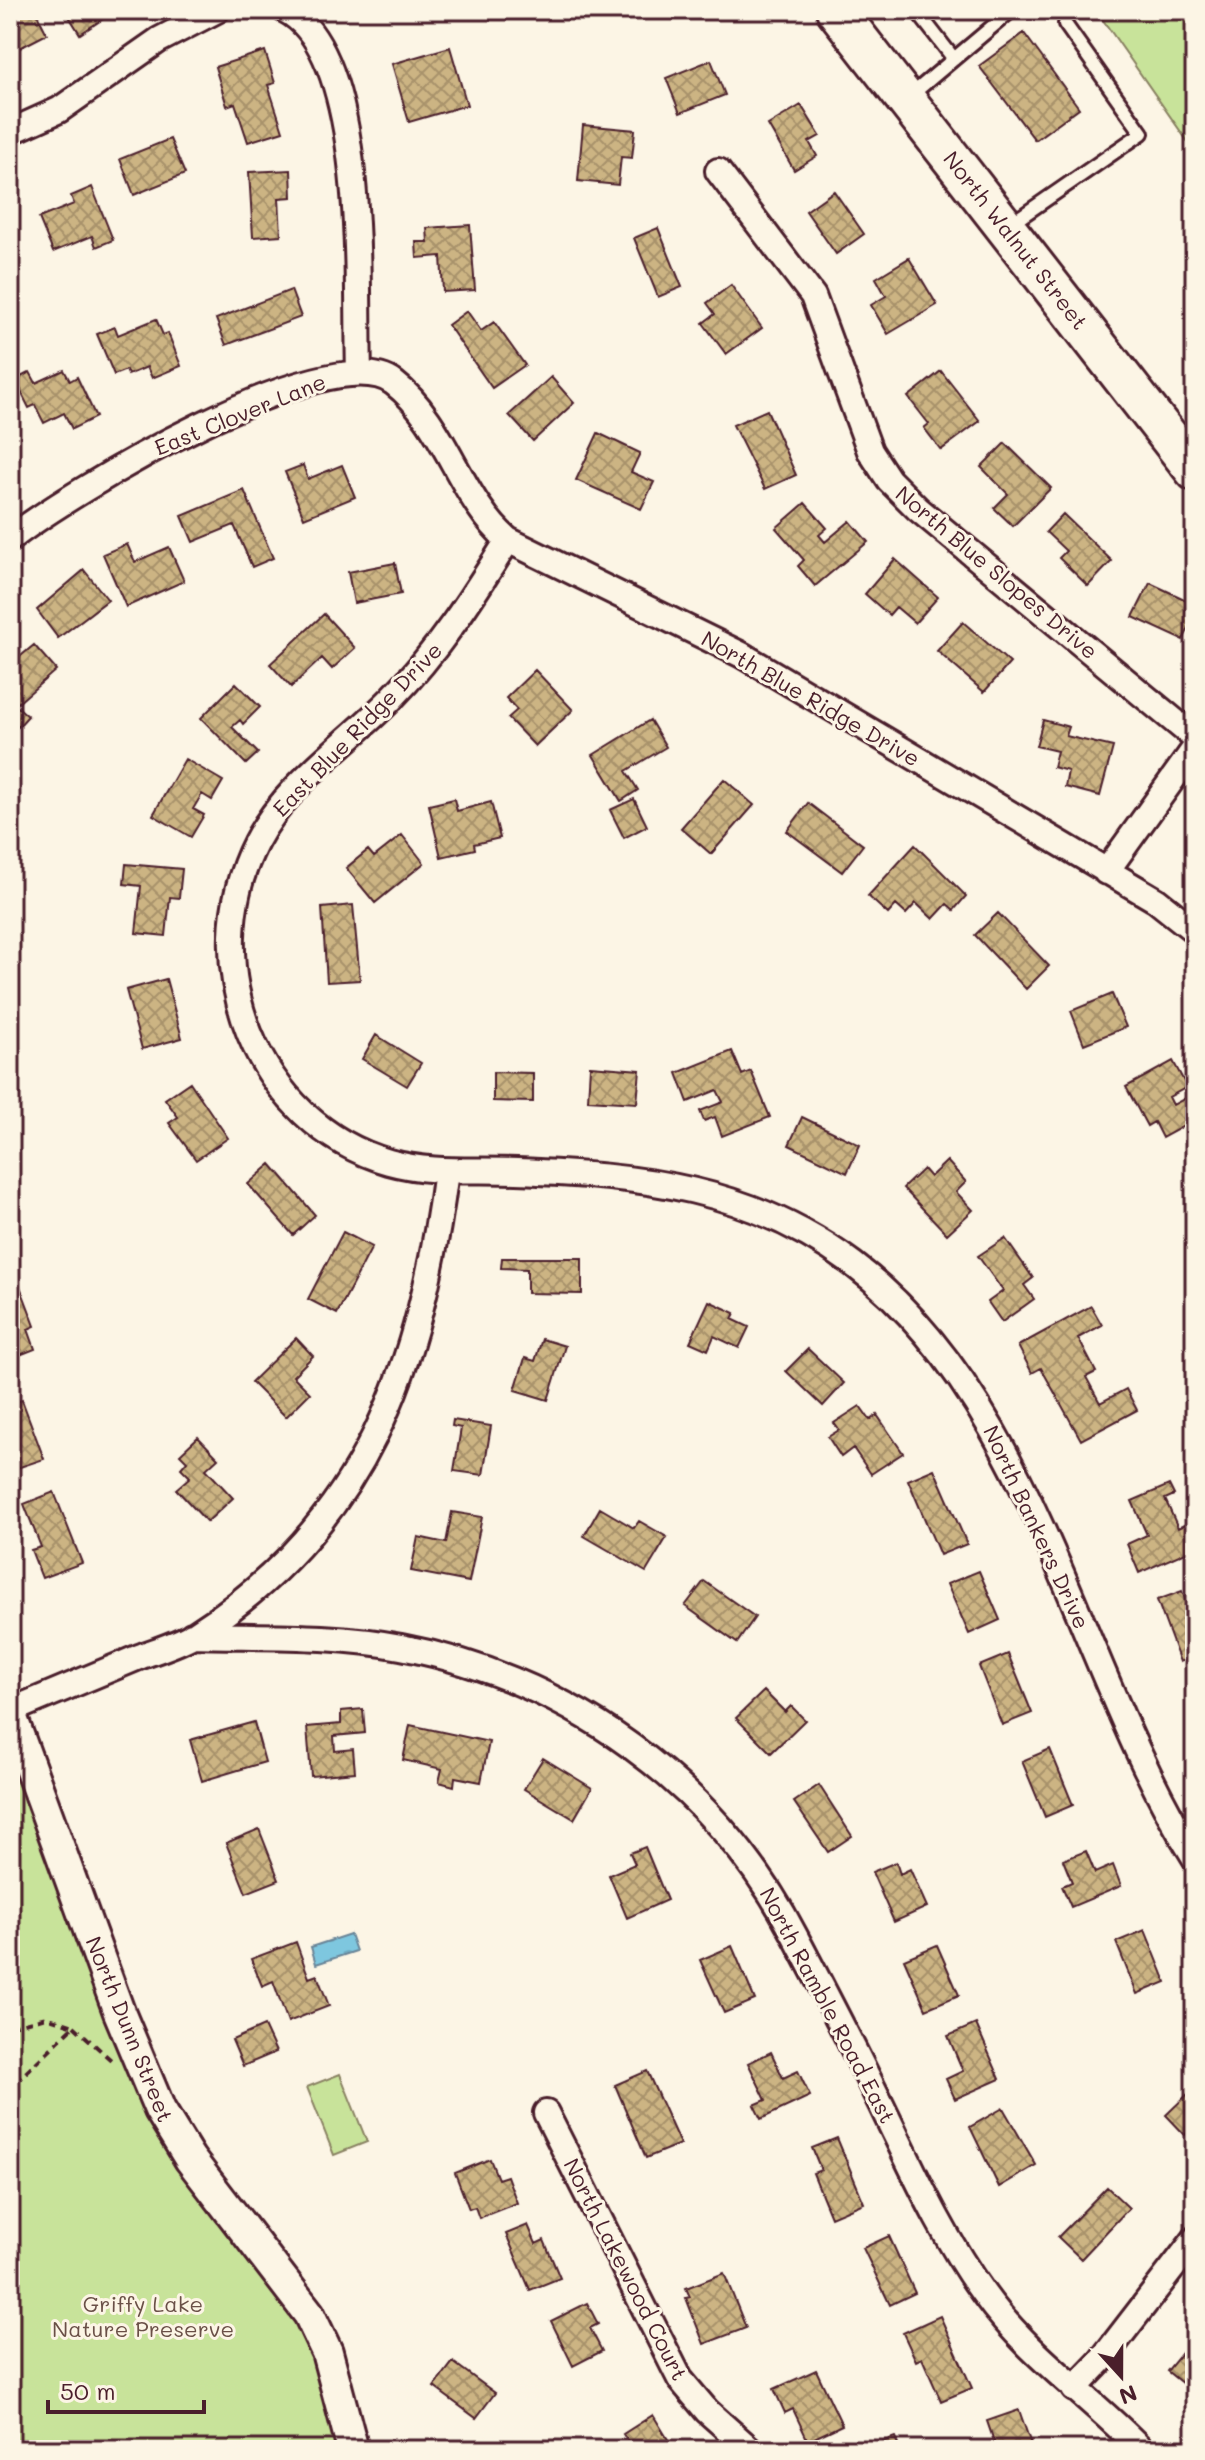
<svg xmlns="http://www.w3.org/2000/svg" width="1205" height="2460" font-family="Mali,sans-serif">
	<defs>
		<pattern id="water-ripples" width="26" height="14" patternUnits="userSpaceOnUse" patternTransform="scale(2)"><rect width="26" height="14" fill="#7ec7df"/><path d="M2 4q2-2 4 0t4 0M15 11q2-2 4 0t4 0" fill="none" stroke="#6eaac0"/></pattern>
		<pattern id="building-cross-hatch" width="8" height="8" patternUnits="userSpaceOnUse" patternTransform="scale(2)"><rect width="8" height="8" fill="#ccb483"/><path d="M0 0l8 8M0 8l8-8" fill="none" stroke="#a8926b"/></pattern>
	</defs>
	<rect width="100%" height="100%" fill="#fcf5e5"/>
	<filter id="ink" filterUnits="userSpaceOnUse"><feTurbulence type="fractalNoise" baseFrequency=".0125" numOctaves="2"/><feDisplacementMap in="SourceGraphic" scale="16" xChannelSelector="R" yChannelSelector="G"/><feConvolveMatrix kernelMatrix="1 2 1 2 8 2 1 2 1" color-interpolation-filters="sRGB"/></filter>
	<g filter="url(#ink)">
		<path fill="#c8e39a" stroke="#898162" stroke-width="2" d="M1096,10h99v142z
			M10,1713l135,362 146,212 62,163h-343z
			M340,2074l27,68 -33,13 -27,-68z"/>
		<path fill="url(#water-ripples)" stroke="#698497" stroke-width="2" d="M350,1934l6,17 -40,13 -5,-17z"/>
		<path fill="url(#building-cross-hatch)" stroke="#4a1f2b" stroke-width="2" d="M18,10h17l12,24 -37,19v-39z
			M65,10h45l2,3 -32,21z
			M956,10h17l-11,8z
			M1024,33l55,75 -44,32 -56,-74z
			M450,47l17,58 -58,17 -17,-58z
			M265,51l10,32 -7,2 15,46 -35,11 -13,-39 -8,3 -12,-39z
			M711,60l14,35 -45,18 -14,-35z
			M801,105l19,31 -11,6 8,14 -23,14 -26,-45z
			M583,125l52,5 -3,28 -11,-1 -3,28 -40,-4z
			M170,139l15,35 -51,21 -14,-36z
			M291,170l1,27 -13,1 2,37 -28,2 -4,-65z
			M92,187l21,53 -17,7 -4,-11 -39,16 -14,-34 35,-14 -3,-8z
			M834,191l30,43 -28,20 -30,-43z
			M470,225l5,65 -32,2 -2,-36 -24,2 -1,-16h12l-1,-14z
			M658,228l24,59 -24,10 -24,-59z
			M909,258l28,47 -49,29 -17,-29 15,-9 -10,-18z
			M731,285l31,43 -36,26 -23,-31 12,-9 -8,-11z
			M291,290l10,27 -75,28 -10,-26z
			M467,311l14,20 13,-9 31,43 -33,23 -44,-63z
			M156,319l7,16 5,-2 13,33 -29,12 -5,-11 -19,8 -2,-5 -12,5 -17,-41 18,-7 3,8z
			M64,370l6,11 7,-4 19,40 -24,12 -8,-16 -20,10 -9,-18 -6,3 -14,-28 15,-8 6,11z
			M941,371l39,50 -39,29 -17,-22 5,-4 -21,-27z
			M551,377l23,26 -41,38 -24,-26z
			M767,410l29,65 -31,14 -32,-64z
			M598,433l42,20 -9,19 23,10 -13,27 -65,-29z
			M1005,443l46,45 -38,38 -19,-18 14,-14 -27,-27z
			M303,465l5,14 34,-14 13,32 -51,21 -19,-46z
			M244,490l29,68 -21,9 -18,-42 -41,17 -11,-26z
			M805,503l22,25 -8,7 6,7 25,-21 18,21 -53,44 -17,-20 6,-6 -28,-32z
			M1063,514l49,47 -24,25 -29,-28 7,-7 -20,-19z
			M127,544l8,18 34,-15 15,34 -58,26 -23,-53z
			M895,559l43,38 -23,26 -19,-16 -7,8 -24,-21z
			M395,563l6,31 -47,9 -6,-31z
			M84,570l24,30 -50,38 -21,-28z
			M1150,583l45,21v12l-12,24 -50,-23z
			M324,614l31,34 -23,21 -10,-11 -31,29 -21,-23z
			M963,622l47,41 -26,29 -47,-41z
			M34,645l22,25 -39,34 -7,-7v-32z
			M535,670l38,40 -38,36 -27,-28 9,-8 -11,-12z
			M236,683l24,24 -17,17 -3,-4 -8,7 26,26 -12,11 -45,-46z
			M10,700l18,16 -10,11 -8,-7z
			M650,720l16,27 -40,24 12,19 -17,11 -28,-46z
			M1043,720l26,7 -3,9 47,11 -13,49 -35,-9 3,-16 -15,-4 4,-16 -21,-5z
			M185,759l38,22 -11,19 -10,-6 -9,15 11,6 -13,22 -38,-22z
			M724,779l30,26 -43,49 -30,-26z
			M454,799l3,12 34,-9 9,36 -26,6 1,5 -34,8 -12,-52z
			M634,799l13,27 -23,12 -14,-28z
			M808,803l55,42 -21,27 -55,-41z
			M402,835l22,28 -49,40 -29,-35 22,-18 6,7z
			M915,845l51,51 -12,14 -7,-6 -14,15 -17,-16 -10,11 -10,-9 -8,9 -20,-18z
			M126,864l56,5 -3,29 -9,-1 -4,39 -30,-3 5,-47 -17,-2z
			M353,905l7,75 -33,2 -5,-74z
			M998,913l51,53 -23,23 -51,-54z
			M166,979l16,59 -40,11 -16,-59z
			M1112,994l14,33 -42,17 -13,-33z
			M376,1035l45,28 -14,23 -45,-27z
			M732,1051l10,24 9,-4 19,46 -48,19 -7,-19 -11,4 -4,-10 23,-9 -6,-12 -29,12 -11,-29z
			M1173,1061l14,26 -18,10 4,8 22,-12v27l-33,18 -8,-16 -7,4 -21,-39z
			M590,1066l50,4 -3,33 -49,-3z
			M493,1072l40,1v29l-40,-1z
			M190,1082l38,56 -32,22 -27,-37 9,-6 -13,-18z
			M802,1117l58,28 -13,28 -58,-28z
			M947,1161l19,21 -10,10 17,18 -26,24 -44,-46 20,-19 7,8z
			M271,1164l44,51 -22,20 -45,-51z
			M343,1232l29,15 -35,67 -29,-15z
			M1005,1238l28,40 -9,7 10,14 -32,23 -14,-20 15,-11 -25,-35z
			M502,1258h80v36l-55,-1v-24l-26,-1z
			M18,1281l17,45 -7,3 7,20 -23,9 -2,-74z
			M709,1301l26,12 -3,6 17,8 -10,21 -25,-12 -6,14 -18,-8z
			M1091,1306l11,19 -24,13 18,34 -10,5 14,26 26,-14 11,21 -56,30 -40,-72 -9,5 -14,-27z
			M296,1338l17,18 -20,20 17,17 -24,24 -35,-35z
			M542,1339l23,7 -17,54 -33,-10 10,-32 10,3z
			M808,1349l36,34 -21,23 -37,-35z
			M22,1400l22,59 -30,10 -4,-12v-53z
			M860,1406l10,14 7,-5 26,38 -32,21 -18,-26 -12,9 -13,-20 11,-7 -5,-7z
			M453,1420l38,6 -8,49 -29,-4 7,-43 -9,-2z
			M198,1437l20,21 -12,11 27,29 -26,24 -31,-33 14,-12 -9,-9 6,-7 -7,-7z
			M934,1469l33,75 -27,11 -32,-75z
			M1169,1485l5,10 -9,4 13,29 10,-5 7,25 -56,25 -12,-29 20,-9 -15,-34z
			M54,1492l28,71 -40,15 -11,-28 10,-3 -17,-43z
			M600,1508l34,20 5,-7 28,16 -21,35 -62,-36z
			M452,1512l30,5 -13,65 -58,-11 7,-34 28,6z
			M979,1571l21,49 -31,14 -22,-50z
			M704,1581l51,36 -18,26 -52,-37z
			M1182,1591l13,35v30l-15,6 -23,-62z
			M1008,1654l24,59 -30,12 -23,-59z
			M1195,1688v22l-8,-19z
			M764,1691l21,21 6,-6 14,14 -34,33 -35,-35z
			M363,1709l2,24 -31,3 1,15 18,-2 2,23 -44,4 -4,-49 34,-3v-13z
			M254,1722l11,40 -63,19 -12,-41z
			M410,1725l79,17 -8,40 -26,-5 -1,9 -15,-4 3,-13 -39,-9z
			M1050,1749l23,56 -28,12 -23,-56z
			M543,1758l49,30 -18,31 -50,-30z
			M819,1785l33,51 -24,16 -34,-50z
			M259,1829l20,51 -33,13 -20,-50z
			M645,1847l22,53 -40,18 -18,-43 26,-11 -5,-11z
			M1086,1851l9,22 18,-8 8,21 -50,21 -9,-21 10,-4 -9,-22z
			M896,1862l4,12 10,-5 17,38 -33,15 -22,-50z
			M1145,1930l21,52 -29,12 -21,-52z
			M296,1942l13,36 8,-3 12,31 -41,16 -15,-41 -11,5 -11,-27z
			M937,1945l22,50 -33,14 -22,-50z
			M732,1946l23,54 -31,13 -24,-53z
			M976,2024l24,55 -45,20 -9,-20 17,-8 -15,-35z
			M264,2026l12,26 -33,14 -11,-26z
			M771,2052l12,26 15,-7 12,25 -49,23 -7,-14 12,-5 -18,-37z
			M647,2071l33,73 -34,14 -31,-73z
			M1195,2087v38l-10,10 -19,-20z
			M1003,2108l33,57 -37,22 -29,-60z
			M837,2138l27,65 -33,14 -18,-44 8,-3 -9,-22z
			M490,2159l8,20 9,-3 10,27 -38,15 -4,-11 -6,2 -14,-36z
			M1107,2187l22,21 -48,51 -23,-22z
			M528,2225l8,19 8,-4 16,38 -30,12 -24,-56z
			M889,2236l26,57 -25,12 -27,-57z
			M724,2273l22,55 -42,16 -18,-46 4,-1 -4,-9z
			M587,2303l11,21 -8,4 12,23 -29,15 -22,-45z
			M940,2316l32,72 -31,13 -19,-43 -6,3 -13,-28z
			M1195,2337v52l-2,3 -26,-21z
			M453,2362l42,31 -19,25 -42,-31z
			M816,2370l26,55 -34,16 -15,-32 -8,4 -11,-24z
			M1019,2410l14,40h-36l-10,-29z
			M653,2415l19,31 -5,4h-34l-10,-16z
			M895,2437l5,13h-56l22,-8 2,5z"/>
		<g fill="none" stroke-linecap="round" stroke-linejoin="round">
			<defs>
				<path id="service" d="M916,10l38,49
					M910,96l102,-86
					M1009,225l133,-92 -77,-109"/>
				<path id="minor" d="M285,10c84,43 71,279 74,362
					M10,132l49,-22 100,-70 58,-30
					M718,171l95,125 57,155 19,29 29,29 277,229
					M10,539c57,-45 320,-205 384,-156 52,40 65,115 114,157l234,115 414,245 39,31
					M508,540c-35,56 -70,111 -117,159 -44,45 -105,85 -135,143 -62,121 0,282 133,320 43,12 84,7 128,9 124,5 233,16 336,93 182,137 225,409 342,594
					M1106,872l89,-124
					M192,1635c69,2 141,-1 209,12 168,32 315,137 394,289 31,59 63,120 92,181 29,60 57,122 97,177 44,62 106,102 158,156
					M10,1711c43,-18 86,-36 129,-54 18,-7 39,-13 56,-23 172,-110 226,-270 251,-463
					M546,2113l134,266 27,32 44,39
					M1074,2389l26,-27 95,-123"/>
				<path id="tertiary" d="M10,1713l109,299 41,98 30,49 119,155 18,38 26,98"/>
				<path id="primary" d="M836,10l359,461"/>
			</defs>
			<use href="#service" stroke="#4a1f2b" stroke-width="18"/>
			<use href="#minor" stroke="#4a1f2b" stroke-width="30"/>
			<use href="#tertiary" stroke="#4a1f2b" stroke-width="36"/>
			<use href="#primary" stroke="#4a1f2b" stroke-width="44"/>
			<path stroke="#4a1f2b" stroke-width="4" stroke-dasharray="8 6" stroke-linecap="butt" d="M74,2026l37,34
				M10,2027l36,-10 28,9 -64,62"/>
			<use href="#service" stroke="#fcf5e5" stroke-width="12"/>
			<use href="#minor" stroke="#fcf5e5" stroke-width="24"/>
			<use href="#tertiary" stroke="#fcf5e5" stroke-width="30"/>
			<use href="#primary" stroke="#fcf5e5" stroke-width="38"/>
		</g>
	</g>
	<g text-anchor="middle" dominant-baseline="central" stroke-width="6" stroke-linejoin="round" paint-order="stroke">
		<g font-size="22" fill="#4a1f2b" stroke="#fcf5e5">
			<text transform="translate(1016 240) rotate(52)">North Walnut Street</text>
			<text transform="translate(240 414) rotate(-22)">East Clover Lane</text>
			<text transform="translate(997 572) rotate(40)">North Blue Slopes Drive</text>
			<text transform="translate(811 698) rotate(30)">North Blue Ridge Drive</text>
			<text transform="translate(357 729) rotate(-46)">East Blue Ridge Drive</text>
			<text transform="translate(1037 1527) rotate(65)">North Bankers Drive</text>
			<text transform="translate(828 2005) rotate(62)">North Ramble Road East</text>
			<text transform="translate(130 2029) rotate(68)">North Dunn Street</text>
			<text transform="translate(626 2269) rotate(63)">North Lakewood Court</text>
		</g>
		<g font-size="22" fill="#6a5047" stroke="#fcf5e5">
			<text x="143" y="2303">Griffy Lake<tspan x="143" dy="25">Nature Preserve</tspan></text>
		</g>
	</g>
	<rect width="1205" height="2460" fill="none" stroke="#fcf5e5" stroke-width="40"/>
	<rect x="20" y="20" width="1165" height="2420" fill="none" stroke="#4a1f2b" stroke-width="3" filter="url(#ink)"/>
	<g transform="translate(1121 2376) rotate(159)" stroke="#fcf5e5" stroke-width="6" paint-order="stroke">
	<path d="M0-6L14 30L0 20L-14 30Z" fill="#4a1f2b"/>
	<text y="-12" font-size="22" font-weight="bold" text-anchor="middle" fill="#4a1f2b">N</text>
	</g>
	<path d="M48 2400v12h156v-12" fill="none" stroke="#4a1f2b" stroke-width="4"/>
	<text x="60" y="2400" font-size="24" fill="#4a1f2b" stroke="#fcf5e5" stroke-width="6" paint-order="stroke">50 m</text>
</svg>
